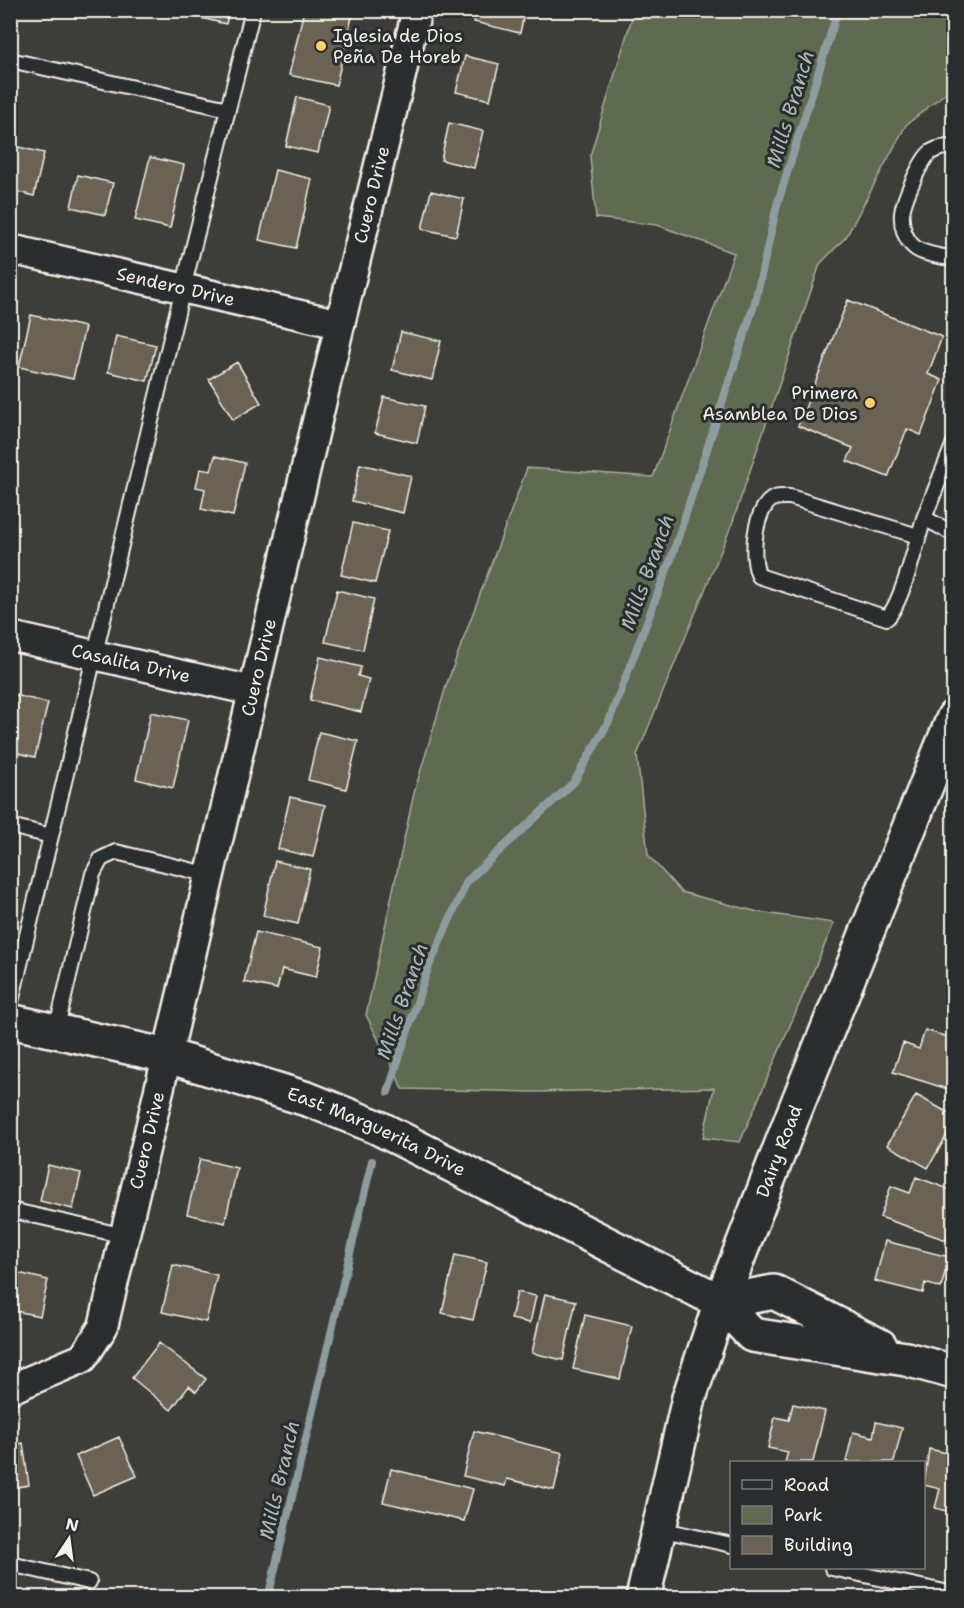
<svg xmlns="http://www.w3.org/2000/svg" width="964" height="1608" font-family="'Shantell Sans',sans-serif">
	<rect width="100%" height="100%" fill="#3d3d39"/>
	<filter id="ink" filterUnits="userSpaceOnUse"><feTurbulence type="fractalNoise" baseFrequency=".0167" numOctaves="2"/><feDisplacementMap in="SourceGraphic" scale="12" xChannelSelector="R" yChannelSelector="G"/><feConvolveMatrix kernelMatrix="1 2 1 2 8 2 1 2 1" color-interpolation-filters="sRGB"/></filter>
	<g filter="url(#ink)">
		<path fill="#5f6a51" stroke="#aaae9c" stroke-width="1.5" d="M634,11h319v76l-47,38 -60,112 -26,27 -88,260 -95,231 11,100 33,37 77,20 76,11 -94,219 -37,-4 11,-50 -180,4 -131,-3 -37,-74 48,-222 33,-110 80,-215 126,9 81,-224 -77,-28 -61,-7 -6,-62z"/>
		<g fill="none" stroke-linecap="round" stroke-linejoin="round">
			<path stroke="#8d9c9e" stroke-width="8" d="M388,1092l39,-121 40,-90 107,-99 35,-61 63,-165 83,-254 22,-97 61,-195
				M268,1598l104,-437"/>
		</g>
		<path fill="#6a6252" stroke="#f4f1e8" stroke-width="1.5" d="M180,10h49l-3,14 -46,-11z
			M304,10h18l30,7 -16,68 -47,-10z
			M477,10h48l-5,23 -46,-11z
			M465,56l34,8 -9,36 -34,-8z
			M297,97l32,8 -11,48 -32,-7z
			M449,123l34,8 -9,37 -33,-8z
			M10,145l34,8 -10,43 -24,-6z
			M150,157l34,8 -14,63 -35,-8z
			M275,170l37,9 -16,69 -37,-8z
			M78,175l35,8 -8,32 -34,-8z
			M431,191l33,8 -8,37 -34,-7z
			M848,300l94,37 -14,37 14,6 -21,55 -14,-6 -19,48 -41,-16 6,-13 -55,-22z
			M10,308l5,1 -5,18z
			M31,315l54,12 -12,52 -54,-12z
			M401,332l40,9 -9,39 -40,-10z
			M116,336l40,9 -9,36 -39,-9z
			M237,362l24,41 -28,17 -24,-41z
			M384,397l41,9 -8,37 -42,-10z
			M215,456l30,7 -12,53 -32,-7 4,-20 -9,-2 4,-18 11,2z
			M360,464l51,12 -8,37 -51,-12z
			M353,523l35,8 -13,52 -34,-8z
			M337,590l37,9 -11,51 -38,-8z
			M320,657l41,10 -3,9 11,3 -8,33 -51,-12z
			M15,695l33,8 -13,54 -25,-6v-37z
			M151,712l37,8 -15,68 -37,-9z
			M319,732l39,9 -12,48 -38,-9z
			M290,797l35,8 -12,52 -35,-8z
			M275,861l35,8 -12,55 -35,-8z
			M10,914l5,1 -5,17z
			M256,932l67,15 -7,30 -34,-8 -5,20 -33,-7z
			M925,1030l29,9v52l-61,-19 10,-29 16,6z
			M916,1095l38,21v7l-26,45 -41,-23z
			M200,1159l37,9 -12,55 -38,-9z
			M48,1165l33,8 -8,36 -33,-8z
			M916,1177l38,14v28l-8,21 -66,-23 11,-31 19,7z
			M885,1241l64,16 -8,31 -16,-5 -2,10 -48,-12z
			M455,1255l32,7 -14,58 -31,-7z
			M173,1265l44,10 -11,47 -44,-10z
			M10,1271l38,9 -8,36 -30,-6z
			M517,1292l19,4 -6,27 -19,-4z
			M545,1294l31,7 -13,59 -31,-7z
			M585,1315l47,11 -12,53 -47,-10z
			M159,1343l47,36 -10,13 -7,-6 -18,24 -39,-32z
			M793,1404l32,7 -12,51h-28l3,-10 -20,-4 7,-31 14,3z
			M876,1422l26,6 -8,34h-48l7,-30 20,5z
			M474,1431l89,22 -9,37 -47,-11 -2,7 -42,-10z
			M119,1437l18,39 -44,19 -17,-39z
			M950,1439l4,1v73l-19,-5 5,-19 -16,-4 5,-36 18,4z
			M23,1443l6,42 -19,3v-43z
			M391,1469l82,20 -9,32 -81,-19z"/>
		<g fill="none" stroke-linecap="round" stroke-linejoin="round">
			<defs>
				<path id="lane" d="M10,60l218,49
					M954,147c-9,0 -15,0 -23,5 -10,7 -28,49 -29,62 -1,12 3,25 12,33 9,8 28,9 40,12
					M954,443l-30,75 30,16
					M918,536l-128,-39c-6,0 -14,-1 -19,3 -17,12 -21,58 -12,76l128,42c15,-15 30,-77 37,-100
					M10,826l41,10
					M10,1006l173,-718 70,-278
					M56,1031l37,-157 8,-15 15,-7 94,23
					M10,1210l115,26
					M659,1529l73,16
					M10,1564l79,18
					M832,1568l122,26"/>
				<g id="street">
					<path id="s1" d="M10,249l330,75"/>
					<path id="s2" d="M10,636l243,55"/>
					<path id="s3" d="M10,1389l73,-31 20,-31 237,-1003 77,-314"/>
				</g>
				<g id="secondary">
					<path id="s4" d="M10,1021l158,35 142,44 67,27 344,175 31,33 154,24 48,13"/>
					<path d="M721,1302l53,-10 106,54"/>
					<path id="s5" d="M643,1598l46,-200 32,-96 72,-187 161,-398"/>
				</g>
			</defs>
			<use href="#lane" stroke="#f4f1e8" stroke-width="18"/>
			<use href="#street" stroke="#f4f1e8" stroke-width="33"/>
			<use href="#secondary" stroke="#f4f1e8" stroke-width="38"/>
			<use href="#lane" stroke="#2a2d2e" stroke-width="14"/>
			<use href="#street" stroke="#2a2d2e" stroke-width="28"/>
			<use href="#secondary" stroke="#2a2d2e" stroke-width="33"/>
		</g>
	</g>
	<g fill="#ffd166" stroke="#2a2d2e" stroke-width="2">
		<circle cx="321" cy="46" r="6"/>
		<circle cx="870" cy="403" r="6"/>
	</g>
	<g text-anchor="middle" dominant-baseline="central" stroke-width="6" stroke-linejoin="round" paint-order="stroke">
		<g font-size="18" fill="#f4f1e8" stroke="#2a2d2e" text-anchor="start">
			<text x="333" y="36">Iglesia de Dios<tspan x="333" dy="21">Peña De Horeb</tspan></text>
			<text x="858" y="393" text-anchor="end">Primera<tspan x="858" dy="21">Asamblea De Dios</tspan></text>
		</g>
		<g font-size="18" fill="#f4f1e8" stroke="#2a2d2e">
			<text stroke="none"><textPath href="#s3" startOffset="1280">Cuero Drive</textPath></text>
			<text stroke="none"><textPath href="#s1" startOffset="170">Sendero Drive</textPath></text>
			<text stroke="none"><textPath href="#s2" startOffset="124">Casalita Drive</textPath></text>
			<text stroke="none"><textPath href="#s3" startOffset="794">Cuero Drive</textPath></text>
			<text stroke="none"><textPath href="#s4" startOffset="384">East Marguerita Drive</textPath></text>
			<text stroke="none"><textPath href="#s3" startOffset="308">Cuero Drive</textPath></text>
			<text stroke="none"><textPath href="#s5" startOffset="468">Dairy Road</textPath></text>
		</g>
		<g font-size="20" font-style="italic" fill="#b0b9b7" stroke="#2a2d2e">
			<text transform="translate(790 109) rotate(-73)">Mills Branch</text>
			<text transform="translate(647 572) rotate(-70)">Mills Branch</text>
			<text transform="translate(402 1001) rotate(-71)">Mills Branch</text>
			<text transform="translate(279 1480) rotate(-77)">Mills Branch</text>
		</g>
	</g>
	<rect width="964" height="1608" fill="none" stroke="#2a2d2e" stroke-width="36"/>
	<rect x="18" y="18" width="928" height="1572" fill="none" stroke="#f4f1e8" stroke-width="2" filter="url(#ink)"/>
	<rect x="730" y="1461" width="195" height="108" fill="#2a2d2e" stroke="#7b7b78" stroke-width="1.5"/>
	<rect x="742" y="1480" width="30" height="9" fill="#2a2d2e" stroke="#7b7b78" stroke-width="1.5"/>
	<text x="784" y="1491" font-size="18" fill="#f4f1e8">Road</text>
	<rect x="742" y="1506" width="30" height="18" fill="#5f6a51" stroke="#7b7b78" stroke-width="1.5"/>
	<text x="784" y="1521" font-size="18" fill="#f4f1e8">Park</text>
	<rect x="742" y="1536" width="30" height="18" fill="#6a6252" stroke="#7b7b78" stroke-width="1.5"/>
	<text x="784" y="1551" font-size="18" fill="#f4f1e8">Building</text>
	<g transform="translate(69 1539) rotate(13)" stroke="#2a2d2e" stroke-width="4.5" paint-order="stroke">
	<path d="M0-4.5L10 22L0 15L-10 22Z" fill="#f4f1e8"/>
	<text y="-9" font-size="16" font-weight="bold" text-anchor="middle" fill="#f4f1e8">N</text>
	</g>
</svg>
